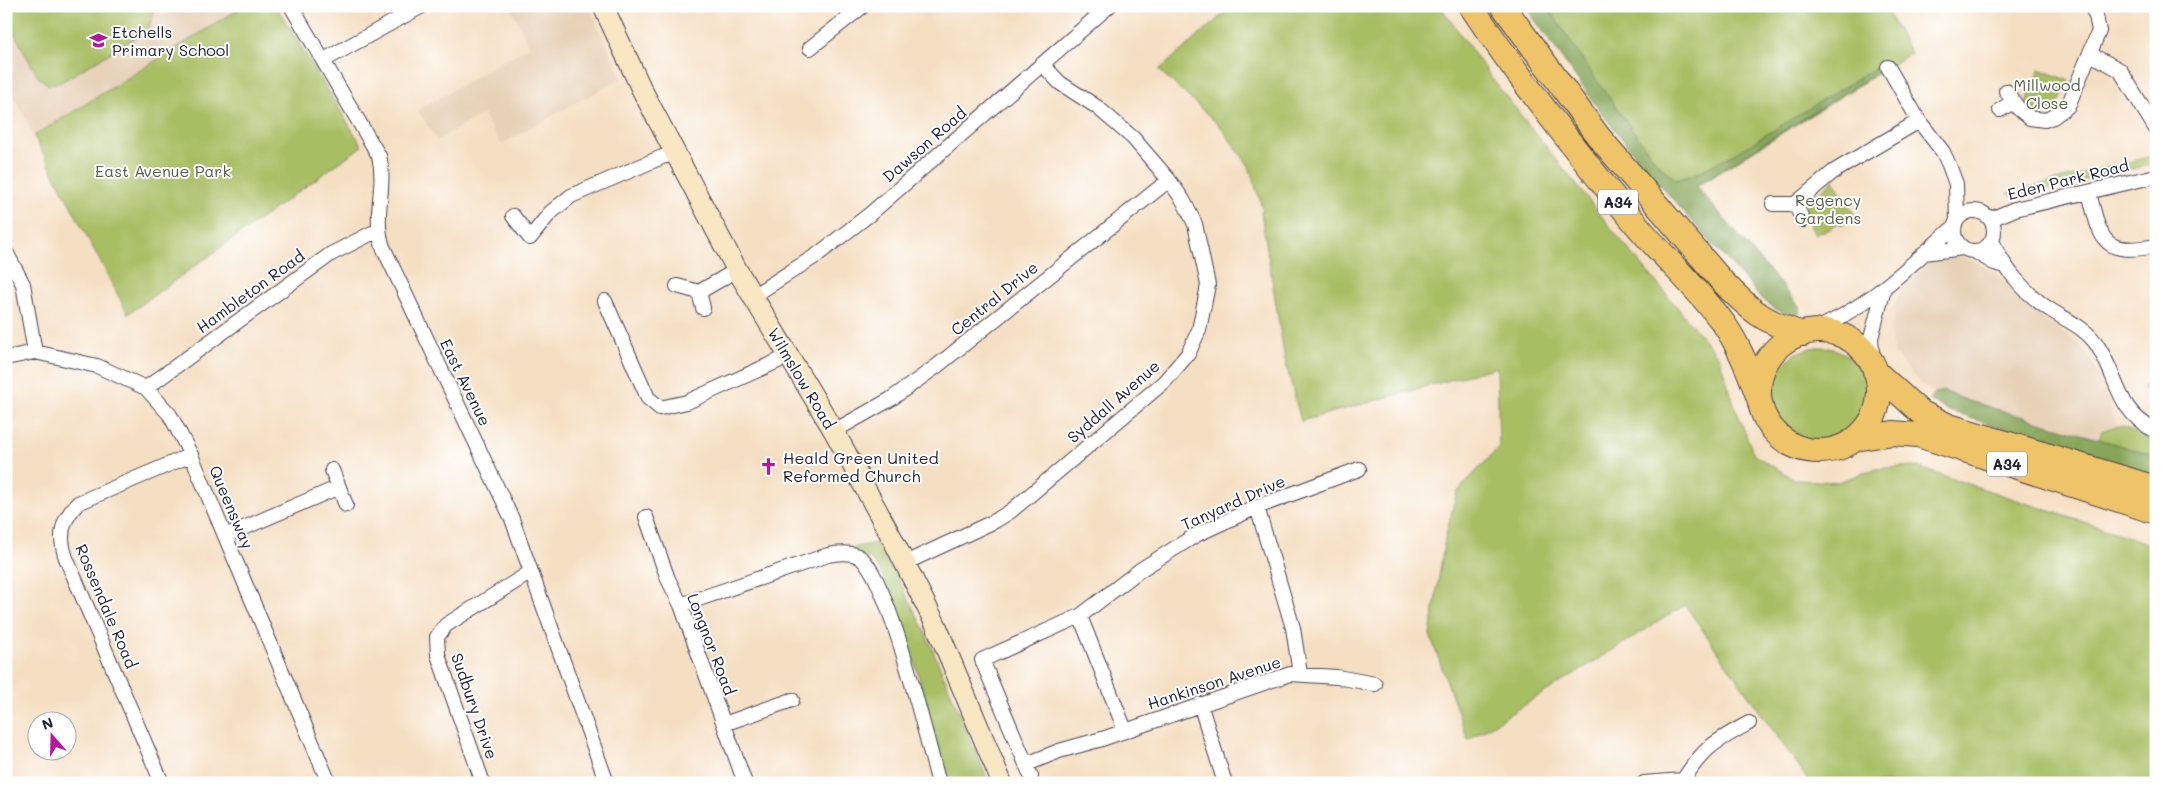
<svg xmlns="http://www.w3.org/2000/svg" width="2162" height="789" font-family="Mali,sans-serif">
	<rect width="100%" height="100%" fill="#fff"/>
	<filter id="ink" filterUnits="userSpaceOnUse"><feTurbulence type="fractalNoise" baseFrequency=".02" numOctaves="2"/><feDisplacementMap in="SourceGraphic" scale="10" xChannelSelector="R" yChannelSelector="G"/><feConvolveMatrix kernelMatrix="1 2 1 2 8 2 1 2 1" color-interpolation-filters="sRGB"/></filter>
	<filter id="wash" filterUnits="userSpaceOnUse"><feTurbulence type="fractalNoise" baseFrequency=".0096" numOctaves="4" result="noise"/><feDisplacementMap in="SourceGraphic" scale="20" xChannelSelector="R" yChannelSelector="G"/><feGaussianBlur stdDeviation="1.12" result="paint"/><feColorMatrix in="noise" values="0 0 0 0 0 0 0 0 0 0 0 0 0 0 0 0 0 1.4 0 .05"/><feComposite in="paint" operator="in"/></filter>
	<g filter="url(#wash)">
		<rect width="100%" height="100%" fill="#f5dfc3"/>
		<path fill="#e6d0b6" d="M6,6h238l-210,130 -28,-54z
			M510,6h79l33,72 -121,66 -18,-30 -46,26 -19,-30 111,-64z
			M1957,256l25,9 17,11 26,31 42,27 18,16 13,21 19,55 -15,5 -3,9 -130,-39 -26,-10 -9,2 -13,-9 -12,-13 -15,-18 -4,-22 6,-22 -2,-2 7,-14 -2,-2 28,-26 16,-8z"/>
		<path fill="#a8be63" stroke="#65704f" d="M6,6h146l2,7 -6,17 -87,52 -12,3 -11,-8 -32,-59z
			M244,6h32l86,140 -234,168 -94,-178z
			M1227,6h213l56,78 123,154 100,119 16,50 19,48 42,25 42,2 38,-13 38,-3 242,80v237h-346l-125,-178 -217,135 -38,-105 15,-97 12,-46 42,-45 -2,-80 -196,54 -16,-61 -24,-148 2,-2 -14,-44 -29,-40 -61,-56 70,-61z
			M1535,6h349l27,47 -232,144z
			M2040,69l29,12 -12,26c-12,7 -22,7 -32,-2z
			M2156,155v6l-7,4 -134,32 -7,-4z
			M1833,180l23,37 -10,4 -3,4 -5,-2 -14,9 -9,2 -7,-12 -3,-15z
			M1773 394a47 47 0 1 1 94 0a47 47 0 1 1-94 0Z
			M2156,382v23l-13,-18z
			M2117,426c9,-1 28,13 39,17v13l-57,-16 3,-9z
			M880,542l46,92 63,149h-40c-13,-41 -51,-201 -78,-223 -6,-5 -17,-8 -24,-11z"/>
		<path fill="#86a559" stroke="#54644a" d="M1525,6h22l50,75 60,82 19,17 17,-5 43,-22 139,-85 4,3 -183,115 104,121v6l-10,3 -17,-8 -13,-11 -110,-123 -47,-59z
			M1943,391l26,10 187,55v22l-207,-67 -19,-11 4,-7z"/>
	</g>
	<g filter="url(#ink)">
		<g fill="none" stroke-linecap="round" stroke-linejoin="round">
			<defs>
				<path id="minor" d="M291,6l88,150c8,31 -7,60 4,91l129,272 95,264
					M810,48l53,-42
					M2090,54l30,16 36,59
					M324,60l98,-54
					M1888,67l31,54 24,31 6,13 7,19 1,36
					M2006,91l12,17 12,10 15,2 8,-3 15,-11 31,-75 -3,-15 -5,-10
					M2000,110l13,-8
					M2089,192c12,48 12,64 67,54
					M1773,204h22l8,16
					M1795,204l38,-32 86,-51
					M1954 231a20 20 0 1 1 40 0a20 20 0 1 1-40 0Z
					M513,216l17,22 20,-25 21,-17 91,-39 14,-3
					M1991,219l24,-10 141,-33
					M1992,240c9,25 32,52 54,67 17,12 36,18 49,35 24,33 19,68 61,89
					M1974,251l20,12 12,3
					M6,252l17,32 12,68
					M1924,253l39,-5
					M677,286l22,6 38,-22
					M699,292l4,16
					M753,296l64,-41 53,-41 239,-208
					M605,301l43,97 12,10 27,-6 102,-46
					M1811,331c56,-22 97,-64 143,-104
					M6,358l29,-6 62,14 49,22 24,27 21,40 138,328
					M1873,365l-2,-27 13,-49
					M146,388l185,-134 47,-24
					M834,431l57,-32 46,-33 232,-186
					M332,470l14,35
					M1257,507l36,121 7,46
					M646,517l22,62 13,26 64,178
					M225,536l114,-49
					M905,563l90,-42 16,-10 153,-129 24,-28 11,-24 9,-45 -13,-61 -12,-24 -14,-20 -36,-42 -36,-31 -37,-24 -18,-19
					M681,605l147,-50c10,-2 24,-4 33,3 28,21 66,184 78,225
					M1080,616l45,114
					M1200,704l25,79
					M724,724l68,-24
					M1027,764l32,-13 43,-12 188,-65 47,3 38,7
					M1031,776l-49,-116 98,-44 60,-46 56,-35 61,-28 102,-38
					M1683,780c22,-34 32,-38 66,-57
					M162,783l-96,-225c-8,-23 -4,-38 12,-55l113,-48
					M483,783l-45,-128 -1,-18 9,-12 85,-53
					M1644,783l39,-3"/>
				<path id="secondary" d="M603,6l38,82 96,182 97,161 57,105 45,89 66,158"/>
				<path id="trunk" d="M1471,6c51,77 107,148 165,218 28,34 62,64 88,100 16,23 26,49 35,75
					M1503,6l95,130 123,144c28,29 42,42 82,54
					M1759 391a60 60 0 1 1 120 0a60 60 0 1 1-120 0Z
					M1875,371l45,41 29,14 207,62
					M1855,439l38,-6 25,2 238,77"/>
			</defs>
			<use href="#minor" stroke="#423e4f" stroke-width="16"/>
			<use href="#secondary" stroke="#423e4f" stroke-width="22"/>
			<use href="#trunk" stroke="#423e4f" stroke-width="26"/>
			<use href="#minor" stroke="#fff" stroke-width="14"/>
			<use href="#secondary" stroke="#f9e7c3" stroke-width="20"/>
			<use href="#trunk" stroke="#efc469" stroke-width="24"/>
		</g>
	</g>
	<defs>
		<symbol id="school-bare" viewBox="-9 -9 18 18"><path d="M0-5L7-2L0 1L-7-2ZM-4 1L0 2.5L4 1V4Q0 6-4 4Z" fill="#b5179e" stroke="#fff" stroke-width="2.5" paint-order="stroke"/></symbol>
		<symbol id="church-bare" viewBox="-9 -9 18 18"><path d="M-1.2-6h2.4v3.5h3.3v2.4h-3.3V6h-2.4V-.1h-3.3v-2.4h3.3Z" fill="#b5179e" stroke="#fff" stroke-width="2.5" paint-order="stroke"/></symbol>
	</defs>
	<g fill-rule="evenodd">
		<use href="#school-bare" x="86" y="28" width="25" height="25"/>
		<use href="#church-bare" x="756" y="454" width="25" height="25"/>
	</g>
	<g text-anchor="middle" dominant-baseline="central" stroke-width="4" stroke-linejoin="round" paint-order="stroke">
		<g fill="#fff" stroke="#646476" stroke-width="1">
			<rect x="1598" y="189.5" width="40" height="25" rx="4"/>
			<rect x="1987" y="451.5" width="40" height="25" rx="4"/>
		</g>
		<g font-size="15" font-weight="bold" fill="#22223b">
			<text x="1618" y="202">A34</text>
			<text x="2007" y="464">A34</text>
		</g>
		<g font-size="16" fill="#22223b" stroke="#fff" text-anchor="start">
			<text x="112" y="31">Etchells<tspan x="112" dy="18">Primary School</tspan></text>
			<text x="783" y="457">Heald Green United<tspan x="783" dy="18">Reformed Church</tspan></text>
		</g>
		<g font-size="16" fill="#58604b" stroke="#fff">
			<text x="2047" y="84">Millwood<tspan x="2047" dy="18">Close</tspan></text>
			<text x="163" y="170">East Avenue Park</text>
			<text x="1828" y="199">Regency<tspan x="1828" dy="18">Gardens</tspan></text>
		</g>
		<g font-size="16" fill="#22223b" stroke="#fff">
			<text transform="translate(924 144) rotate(-41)">Dawson Road</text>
			<text transform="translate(2068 179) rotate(-14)">Eden Park Road</text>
			<text transform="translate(250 291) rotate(-36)">Hambleton Road</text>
			<text transform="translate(994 298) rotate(-39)">Central Drive</text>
			<text transform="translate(802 378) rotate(59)">Wilmslow Road</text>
			<text transform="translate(466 382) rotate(64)">East Avenue</text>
			<text transform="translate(1113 401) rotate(-41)">Syddall Avenue</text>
			<text transform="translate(1233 502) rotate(-24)">Tanyard Drive</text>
			<text transform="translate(232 507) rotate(67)">Queensway</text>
			<text transform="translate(107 606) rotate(67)">Rossendale Road</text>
			<text transform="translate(712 644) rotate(69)">Longnor Road</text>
			<text transform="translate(1214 682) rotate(-18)">Hankinson Avenue</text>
			<text transform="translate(475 706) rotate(71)">Sudbury Drive</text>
		</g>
	</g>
	<rect width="2162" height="789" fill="none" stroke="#fff" stroke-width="25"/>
	<g transform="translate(52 736) rotate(340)"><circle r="24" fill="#ffffff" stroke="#a7a7b1"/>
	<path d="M0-4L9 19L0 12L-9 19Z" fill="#b5179e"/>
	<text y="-8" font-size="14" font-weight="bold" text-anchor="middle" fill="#22223b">N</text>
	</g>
</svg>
